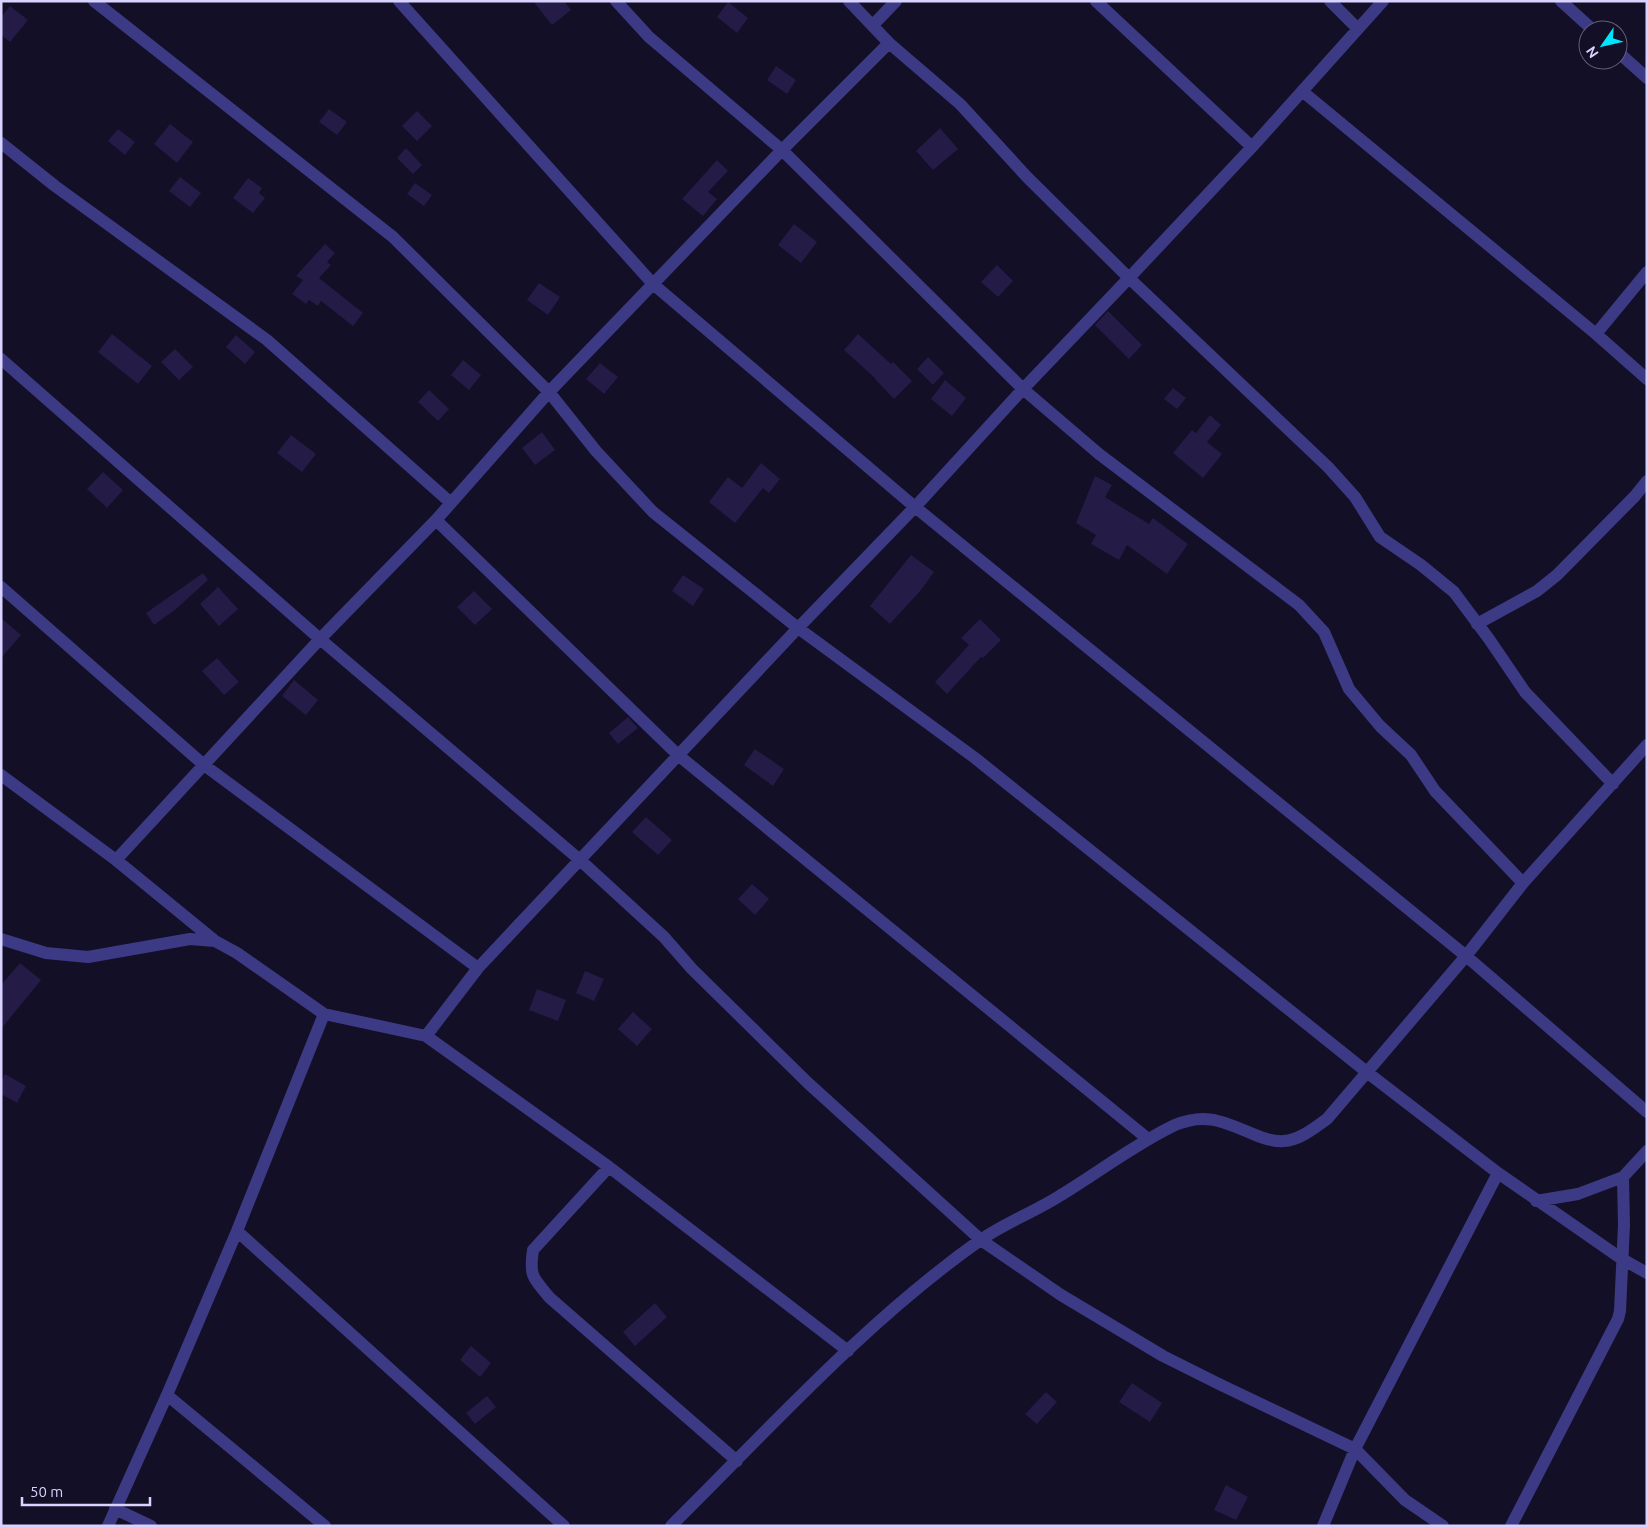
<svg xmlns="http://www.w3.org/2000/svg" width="1648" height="1527" font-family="Ubuntu,sans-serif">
	<rect width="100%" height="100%" fill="#130f26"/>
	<path fill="#241b47" d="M533,1h31l7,9 -19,15z
		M728,2l20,16 -11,15 -20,-16z
		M10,6l18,14 -18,22 -9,-7v-18z
		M776,66l20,14 -9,14 -20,-14z
		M329,109l18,13 -10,13 -18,-13z
		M417,111l15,15 -15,15 -15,-15z
		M170,124l23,18 -16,21 -23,-19z
		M940,128l18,21 -25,21 -17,-19z
		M118,129l17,13 -10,13 -17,-14z
		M406,148l16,17 -9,9 -16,-16z
		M717,160l11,11 -20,21 9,7 -14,17 -21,-17z
		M180,177l21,16 -11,14 -21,-16z
		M248,178l14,10 -3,5 6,5 -12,15 -20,-15z
		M415,183l17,12 -8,11 -17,-12z
		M794,224l23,18 -16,21 -23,-18z
		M325,244l10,9 -8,9 4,3 -12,13 44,35 -10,13 -32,-25 -3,5 -9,-6 -3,4 -14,-10 11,-14 -7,-4z
		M997,265l16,16 -15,16 -17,-15z
		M539,283l21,14 -12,18 -21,-15z
		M1108,311l34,34 -13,14 -34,-34z
		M112,334l40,32 -14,18 -40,-32z
		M858,334l33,30 2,-2 19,19 -18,18 -19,-20h1l-32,-29z
		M236,335l19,17 -10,12 -19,-17z
		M175,349l18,18 -14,13 -18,-18z
		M928,357l16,16 -11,12 -16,-16z
		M463,360l18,15 -12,15 -18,-15z
		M600,363l18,14 -14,17 -18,-15z
		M945,380l21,18 -14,18 -21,-17z
		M1173,388l13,10 -9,11 -13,-10z
		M429,390l20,19 -11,12 -20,-19z
		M1210,415l11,10 -14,17 15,12 -19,24 -30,-25 19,-23 4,3z
		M542,432l13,18 -20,15 -13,-17z
		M291,435l25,19 -14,18 -25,-19z
		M761,463l19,16 -11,14 -6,-5 -28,35 -26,-21 19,-25 14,11z
		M103,472l20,18 -16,18 -20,-19z
		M1095,476l17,9 -7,12 44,27 4,-6 35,26 -21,30 -40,-29 -8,15 -28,-16 5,-9 -20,-12z
		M911,555l23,17 -13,18 -31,34 -20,-18z
		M203,573l5,7 -32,29 -22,16 -8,-12z
		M683,575l21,14 -11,17 -21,-15z
		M218,587l20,22 -19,17 -19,-22z
		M474,591l18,18 -17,16 -18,-18z
		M1,618l20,17 -20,23z
		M980,619l21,21 -18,18 -2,-1 -34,37 -12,-12 34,-37 -8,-7z
		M217,658l22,24 -15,13 -22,-24z
		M294,680l24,20 -12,15 -24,-19z
		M628,717l10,11 -20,16 -9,-11z
		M755,749l29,20 -11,17 -29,-21z
		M646,817l26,23 -14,15 -26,-23z
		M752,884l17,15 -14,16 -17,-16z
		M20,963l21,17 -40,49v-44z
		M585,971l19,8 -10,22 -18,-8z
		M537,989l29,11 -8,21 -29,-11z
		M633,1012l19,17 -15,17 -19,-17z
		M5,1074l21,12 -9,17 -16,-9v-12z
		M655,1303l12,14 -32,29 -12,-14z
		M471,1346l20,17 -11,14 -20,-17z
		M1132,1383l30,20 -12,19 -31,-20z
		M1046,1392l11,10 -20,22 -12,-10z
		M487,1396l9,11 -21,17 -9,-11z
		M1226,1485l22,12 -12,23 -22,-10z"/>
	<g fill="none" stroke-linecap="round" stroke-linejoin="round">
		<path stroke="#3d3a85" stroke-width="12" d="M94,1l299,236 156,155 47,59 57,61 145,116 177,130 393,315 130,100 124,86 25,14
			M399,1l254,283 262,223 551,449 181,156
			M616,1l33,36 133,113 241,239 76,65 200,151 25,27 25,57 31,37 31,29 24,36 88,92
			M1096,1l156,146
			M1330,1l28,28
			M1383,1l-131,146 -123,131 199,189 27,30 25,40 41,28 33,27 35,47 36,53 88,92
			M1561,1l32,29
			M873,25l23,-24
			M889,43l-107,107 -233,242 -113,128 -116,119 260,221 84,77 28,32 116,114 173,157 80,55 102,61 56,28 136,65 50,51 38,26
			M1618,52l29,26
			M1302,91l294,243 51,45
			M1,143l54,43 212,154 184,163
			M1596,334l51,-62
			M1,359l319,280 -204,221
			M436,520l242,235 470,384
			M1,587l203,178 274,203
			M1477,624l60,-33 20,-16 78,-79 12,-15
			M1,775l115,85 99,81
			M1,939l45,14 42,4 102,-18 25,2 22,12 87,61 102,22 183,131 239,184
			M324,1014l-87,217 -70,164 158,131
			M426,1036l52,-68 320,-340 117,-121 108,-118 106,-111 -102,-101 -67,-73 -71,-61 -40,-42
			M609,1167l-76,83c-4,26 0,28 17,48l187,163
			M1536,1201l42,-7 45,-17 24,-26
			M237,1231l327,295
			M115,1509l36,17
			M108,1526l59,-131
			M671,1526c99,-98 194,-204 308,-285 25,-18 56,-29 82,-46 38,-23 74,-51 114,-70 31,-13 49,-3 78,9 9,4 20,8 31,7 16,-1 30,-13 43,-22l139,-163 57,-73 124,-138
			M1323,1526l32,-77 143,-276
			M1511,1526l107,-207 2,-8 4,-86 -1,-48"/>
	</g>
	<rect width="1648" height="1527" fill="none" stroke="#d9d4ff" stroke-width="5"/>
	<g transform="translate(1603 45) rotate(236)"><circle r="24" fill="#130f26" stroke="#625e7d"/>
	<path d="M0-4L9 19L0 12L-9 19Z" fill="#00e5ff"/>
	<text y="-8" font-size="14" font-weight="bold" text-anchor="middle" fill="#d9d4ff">N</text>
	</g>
	<path d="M22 1497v8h128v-8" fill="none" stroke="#d9d4ff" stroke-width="2.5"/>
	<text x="30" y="1497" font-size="15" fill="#d9d4ff" stroke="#130f26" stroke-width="4" paint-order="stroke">50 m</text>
</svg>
